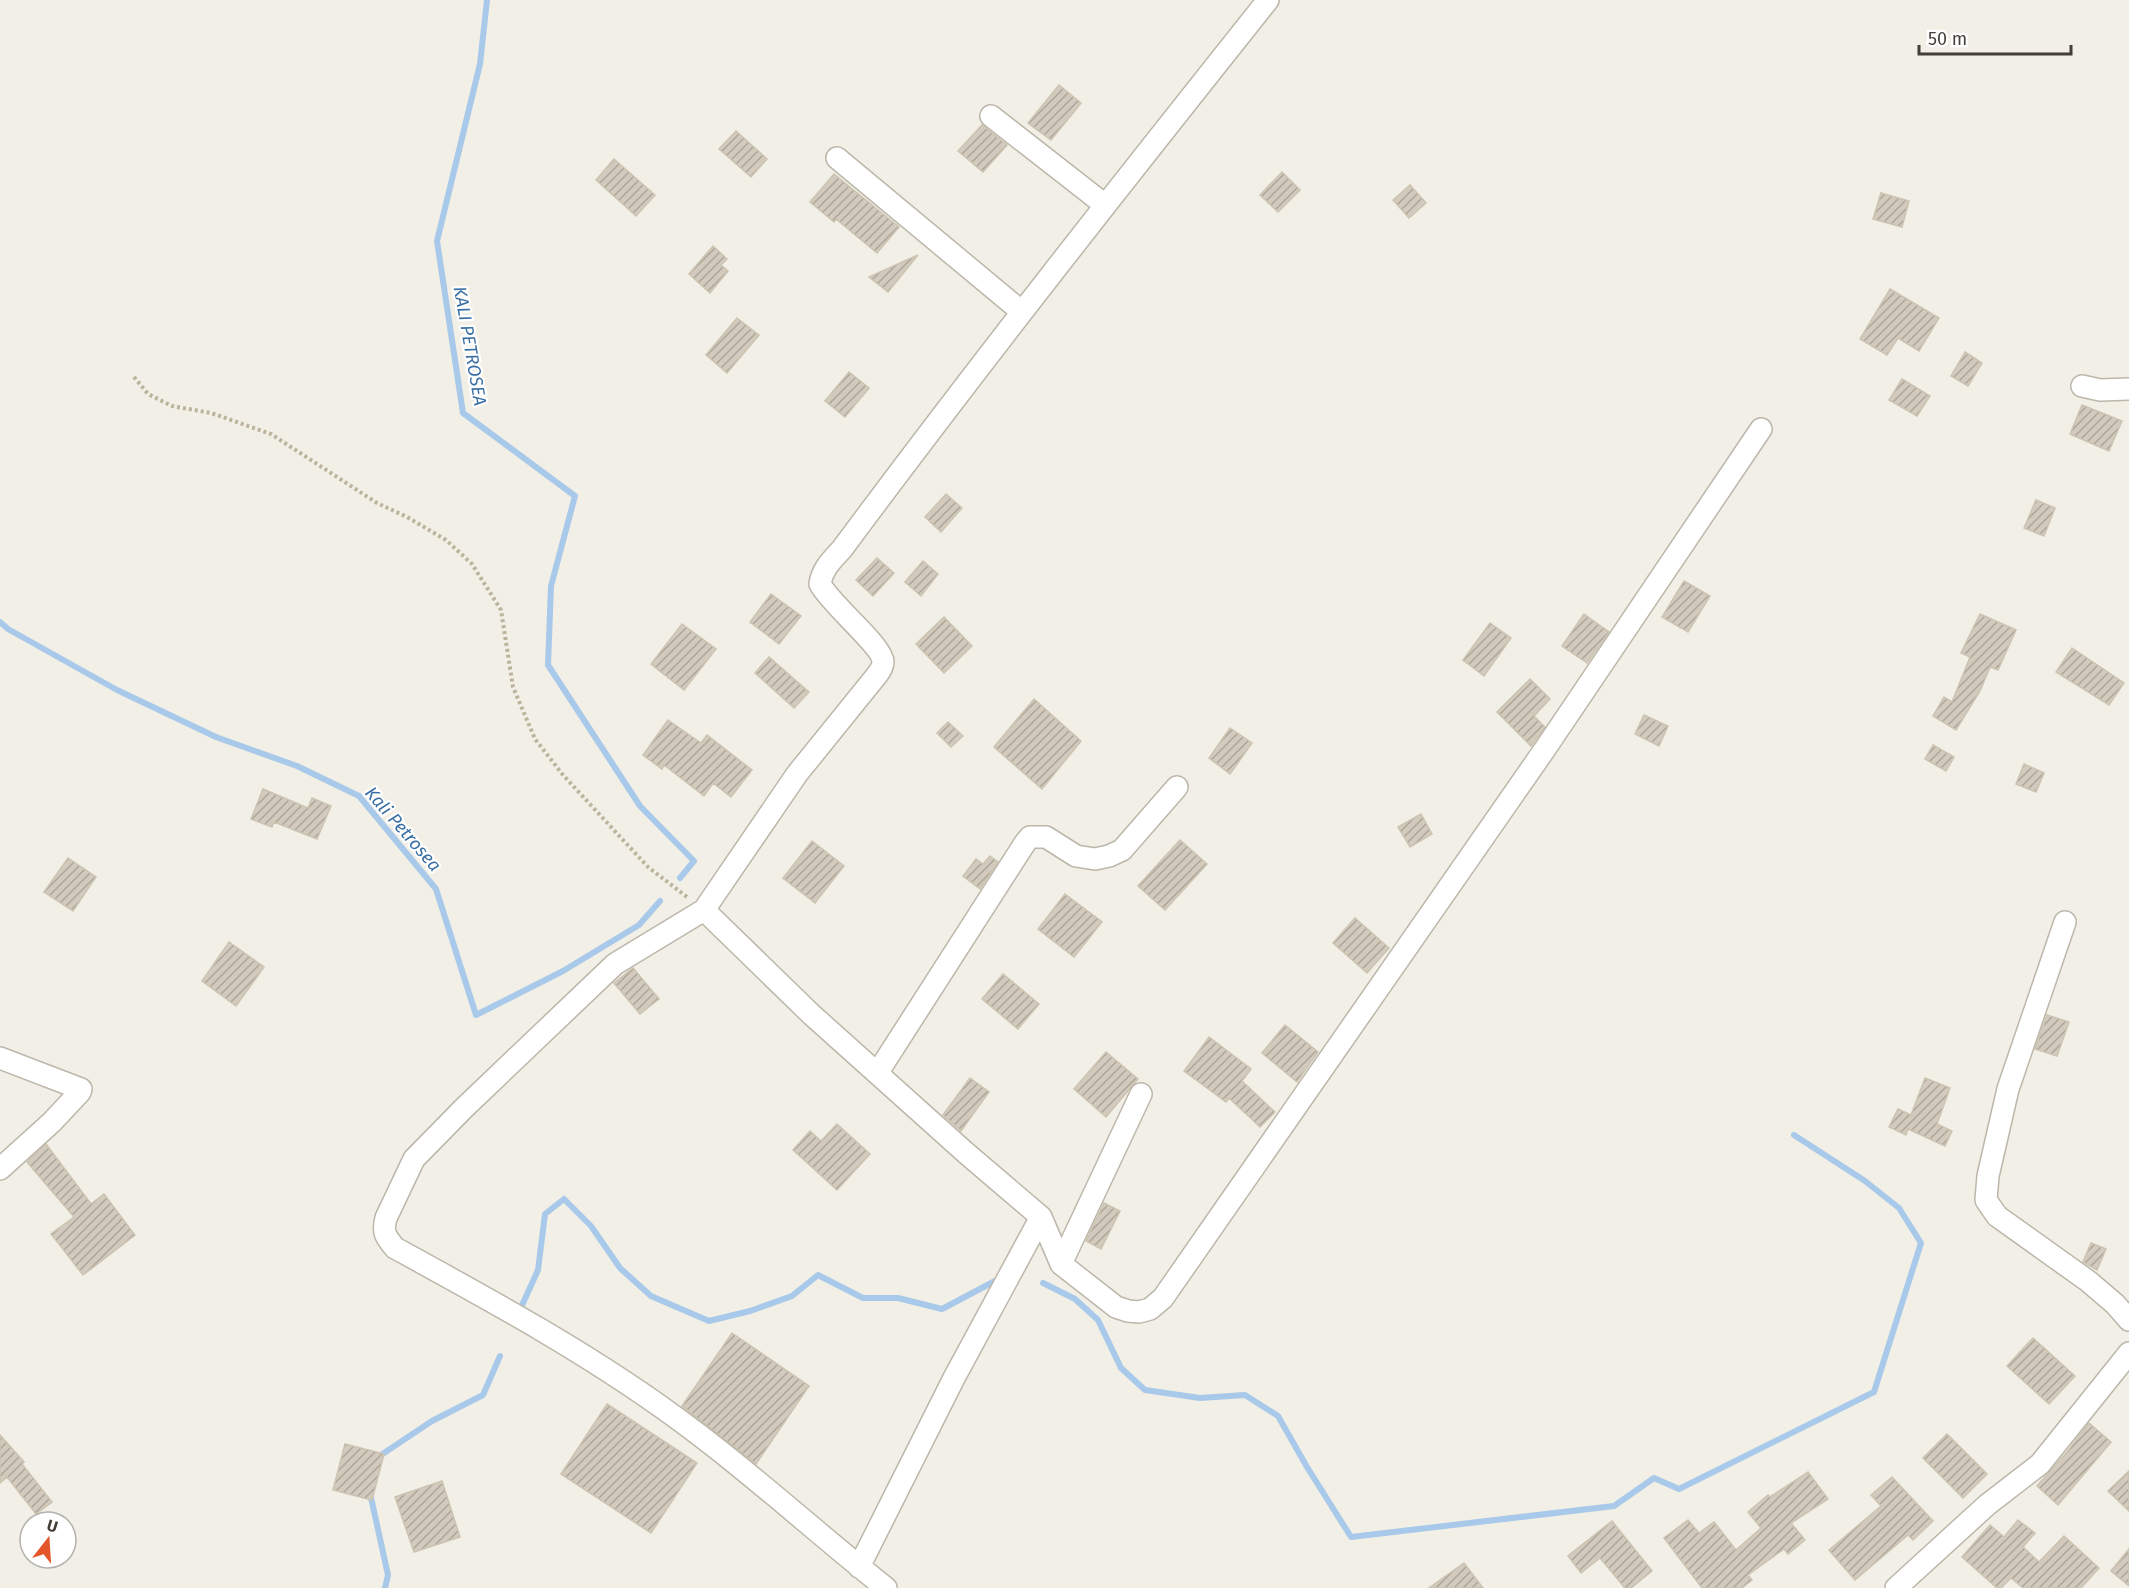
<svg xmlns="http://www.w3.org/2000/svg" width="2129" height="1588" font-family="'Fira Sans',sans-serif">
	<defs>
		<pattern id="building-hatch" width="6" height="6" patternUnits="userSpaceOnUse" patternTransform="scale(1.5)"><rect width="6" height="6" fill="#d2cbbd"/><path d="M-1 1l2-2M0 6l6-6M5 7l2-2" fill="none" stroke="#aca69a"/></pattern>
	</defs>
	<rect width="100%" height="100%" fill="#f1efe6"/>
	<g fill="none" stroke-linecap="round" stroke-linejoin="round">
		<path stroke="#a8c9e9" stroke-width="6" d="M487,0l-7,64 -43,177 26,172 112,83 -24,90 -3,79 92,141 54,55 -14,17
			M0,622l8,7 109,61 99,47 81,29 62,30 77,93 40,126 87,-44 76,-46 21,-24
			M1043,1283l32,16 23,21 23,48 24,22 55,8 45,-3 33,21 29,51 44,70 263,-31 40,-28 25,11 195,-97 47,-149 -22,-35 -34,-27 -71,-46
			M519,1312l19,-42 7,-56 19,-15 27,27 29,42 31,28 58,25 41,-10 42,-15 26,-21 45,23h35l44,11 53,-28h6
			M378,1457l54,-36 51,-26 17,-39
			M370,1493l18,82 -3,13"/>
	</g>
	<path fill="url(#building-hatch)" stroke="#ccc3b1" stroke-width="1.5" d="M1059,85l22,18 -30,37 -23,-17z
		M982,125l25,20 -24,27 -25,-21z
		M736,131l31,28 -16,18 -32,-28z
		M614,159l41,36 -19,21 -40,-36z
		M1282,172l18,18 -22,22 -18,-17z
		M834,174l65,53 -22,26 -41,-34 -2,3 -24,-20z
		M1410,185l16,18 -17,15 -16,-18z
		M1881,193l28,8 -7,26 -29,-8z
		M713,246l14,13 -6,6 7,6 -18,22 -21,-19z
		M918,255l-30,37 -19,-15z
		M1890,289l49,29 -20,33 -21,-13 -11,17 -27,-16z
		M737,318l22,17 -32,38 -21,-18z
		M1965,352l17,11 -14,23 -17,-10z
		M849,372l20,16 -24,29 -20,-16z
		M1902,379l28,17 -13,20 -28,-16z
		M2082,405l40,16 -13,30 -39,-17z
		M946,494l16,14 -21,24 -16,-15z
		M2036,500l19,8 -11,28 -20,-8z
		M877,558l17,15 -21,23 -17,-16z
		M923,561l15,13 -17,22 -16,-14z
		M1684,581l26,15 -22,36 -26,-15z
		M771,594l30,22 -22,28 -29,-22z
		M1584,614l25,18 -22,31 -25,-17z
		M1980,614l36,16 -18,40 -8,-3 -10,24 -24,39 -23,-14 11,-19 8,5 18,-45 -9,-4z
		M944,617l28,29 -28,27 -28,-29z
		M1490,623l21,15 -27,38 -21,-16z
		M682,624l34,25 -32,41 -33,-26z
		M2072,648l52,35 -15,22 -53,-33z
		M769,657l40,35 -15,16 -39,-35z
		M1530,679l20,20 -16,17 11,11 -14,19 -34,-34z
		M1034,699l47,42 -39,48 -48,-42z
		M1644,715l24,11 -9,20 -24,-12z
		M668,720l33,23 6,-8 45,35 -21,27 -18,-14 -9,13 -40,-31 -2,4 -19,-14z
		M948,722l15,14 -12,11 -14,-14z
		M1230,728l22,15 -22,31 -21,-16z
		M1933,745l21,12 -8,14 -21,-12z
		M2024,764l20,9 -8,19 -20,-8z
		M263,789l45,19 4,-10 19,8 -14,33 -43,-17 -2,5 -21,-8z
		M1421,814l11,20 -22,13 -12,-20z
		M1180,840l27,24 -42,46 -27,-24z
		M812,841l32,25 -29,37 -32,-25z
		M990,856l8,6 -18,27 -17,-13 13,-17 7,5z
		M68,858l28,19 -23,34 -29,-19z
		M1065,894l37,28 -28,35 -36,-28z
		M1355,918l34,30 -22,25 -34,-30z
		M229,942l35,25 -28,39 -34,-25z
		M633,968l26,31 -19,15 -26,-31z
		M1003,974l36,30 -21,25 -36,-30z
		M2047,1015l22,7 -12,34 -22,-7z
		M1285,1025l33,27 -21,30 -35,-29z
		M1209,1037l42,32 -9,12 33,31 -15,15 -31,-29 -3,4 -42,-31z
		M1106,1052l32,27 -32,38 -32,-28z
		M970,1078l19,14 -28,39 -18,-16z
		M1925,1078l25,10 -13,36 15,7 -7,15 -37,-17 -2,6 -17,-8 9,-18 13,6z
		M837,1124l33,30 -33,36 -44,-40 17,-19 11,10z
		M46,1144l45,60 13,-10 31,41 -52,40 -32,-41 23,-17 -47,-55z
		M1104,1203l16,8 -19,38 -15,-8z
		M2091,1243l15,6 -9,21 -14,-8z
		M732,1333l77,53 -53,78 -74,-58z
		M2033,1338l42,38 -26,28 -42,-38z
		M607,1404l90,59 -46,70 -90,-59z
		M2089,1423l22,19 -53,63 -21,-19 30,-34z
		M1947,1434l40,40 -24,24 -40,-40z
		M0,1435l24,27 -2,2 30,38 -16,12 -29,-37 -7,6z
		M345,1444l39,10 -12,46 -39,-10z
		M2129,1471v40l-21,-20z
		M1808,1472l20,27 -37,24 14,17 -17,14 -4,-5 -36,26 4,5 -10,8h-40l-38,-50 24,-18 11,13 15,-11 22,28 25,-22 -13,-16 20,-17 2,2z
		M1892,1477l41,44 -20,19 -5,-5 -53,45 -26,-30 52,-44 -10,-11z
		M442,1481l18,56 -46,15 -19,-55z
		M2018,1520l17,13 -12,14 16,15 25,-26 35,32 -18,20h-58l-12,-10 -10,10h-4l-35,-31 28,-32 14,12z
		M1612,1521l40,50 -21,17h-6l-25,-30 -19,15 -13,-17z
		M2129,1549v37l-18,-15z
		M1464,1563l19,25h-54z"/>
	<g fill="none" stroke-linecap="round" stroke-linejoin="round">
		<defs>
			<path id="minor" d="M991,116l114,89
				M837,158l185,154
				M2082,386l18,4 29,-1
				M704,910l108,105 154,138 75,64 20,47 55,43 12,4 11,1 11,-3 13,-11 382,-549 216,-320
				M2065,922l-57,167 -20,87 -2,24 11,16 91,65 27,23 14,16
				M0,1058l81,31 -1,3 -28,30 -52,47
				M878,1072l147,-229 5,-6h16l30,19 19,3 14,-3 13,-6 55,-63
				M1061,1264l80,-170
				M859,1567l95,-189 87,-161
				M886,1588c-72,-57 -140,-120 -215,-174 -87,-63 -181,-114 -276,-166 -9,-11 -13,-15 -9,-30l28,-59 50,-51 151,-144 89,-54 93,-136 80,-99c3,-4 6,-8 6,-13 0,-16 -52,-57 -63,-78 2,-15 12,-24 22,-35 138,-186 282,-368 426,-549
				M1896,1588l91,-83 53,-41 89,-111"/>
		</defs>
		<use href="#minor" stroke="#bcb7aa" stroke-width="24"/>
		<path stroke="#bcb39c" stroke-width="4" stroke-dasharray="3 3" stroke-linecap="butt" d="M134,377l14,17 24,12 39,7 60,21 106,69 30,14 39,23 26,24 29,46 12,77 22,52 28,36 85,92 39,30"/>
		<use href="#minor" stroke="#fff" stroke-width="21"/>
	</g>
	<g text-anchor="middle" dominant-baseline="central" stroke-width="4.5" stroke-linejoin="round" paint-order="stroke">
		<g font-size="18" font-style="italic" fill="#3a6fa4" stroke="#fff">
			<text transform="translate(470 346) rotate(80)">KALI PETROSEA</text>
			<text transform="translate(403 829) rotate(49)">Kali Petrosea</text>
		</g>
	</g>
	<g transform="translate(48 1540) rotate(17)"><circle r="28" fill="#ffffff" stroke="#b4b2af" stroke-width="1.5"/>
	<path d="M0-4.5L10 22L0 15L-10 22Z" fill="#e5552a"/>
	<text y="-9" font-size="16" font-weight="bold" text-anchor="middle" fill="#433f36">U</text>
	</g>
	<path d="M1919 45v9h152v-9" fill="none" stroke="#433f36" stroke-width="3"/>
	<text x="1928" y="45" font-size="18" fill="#433f36" stroke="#ffffff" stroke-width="4.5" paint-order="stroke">50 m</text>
</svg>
